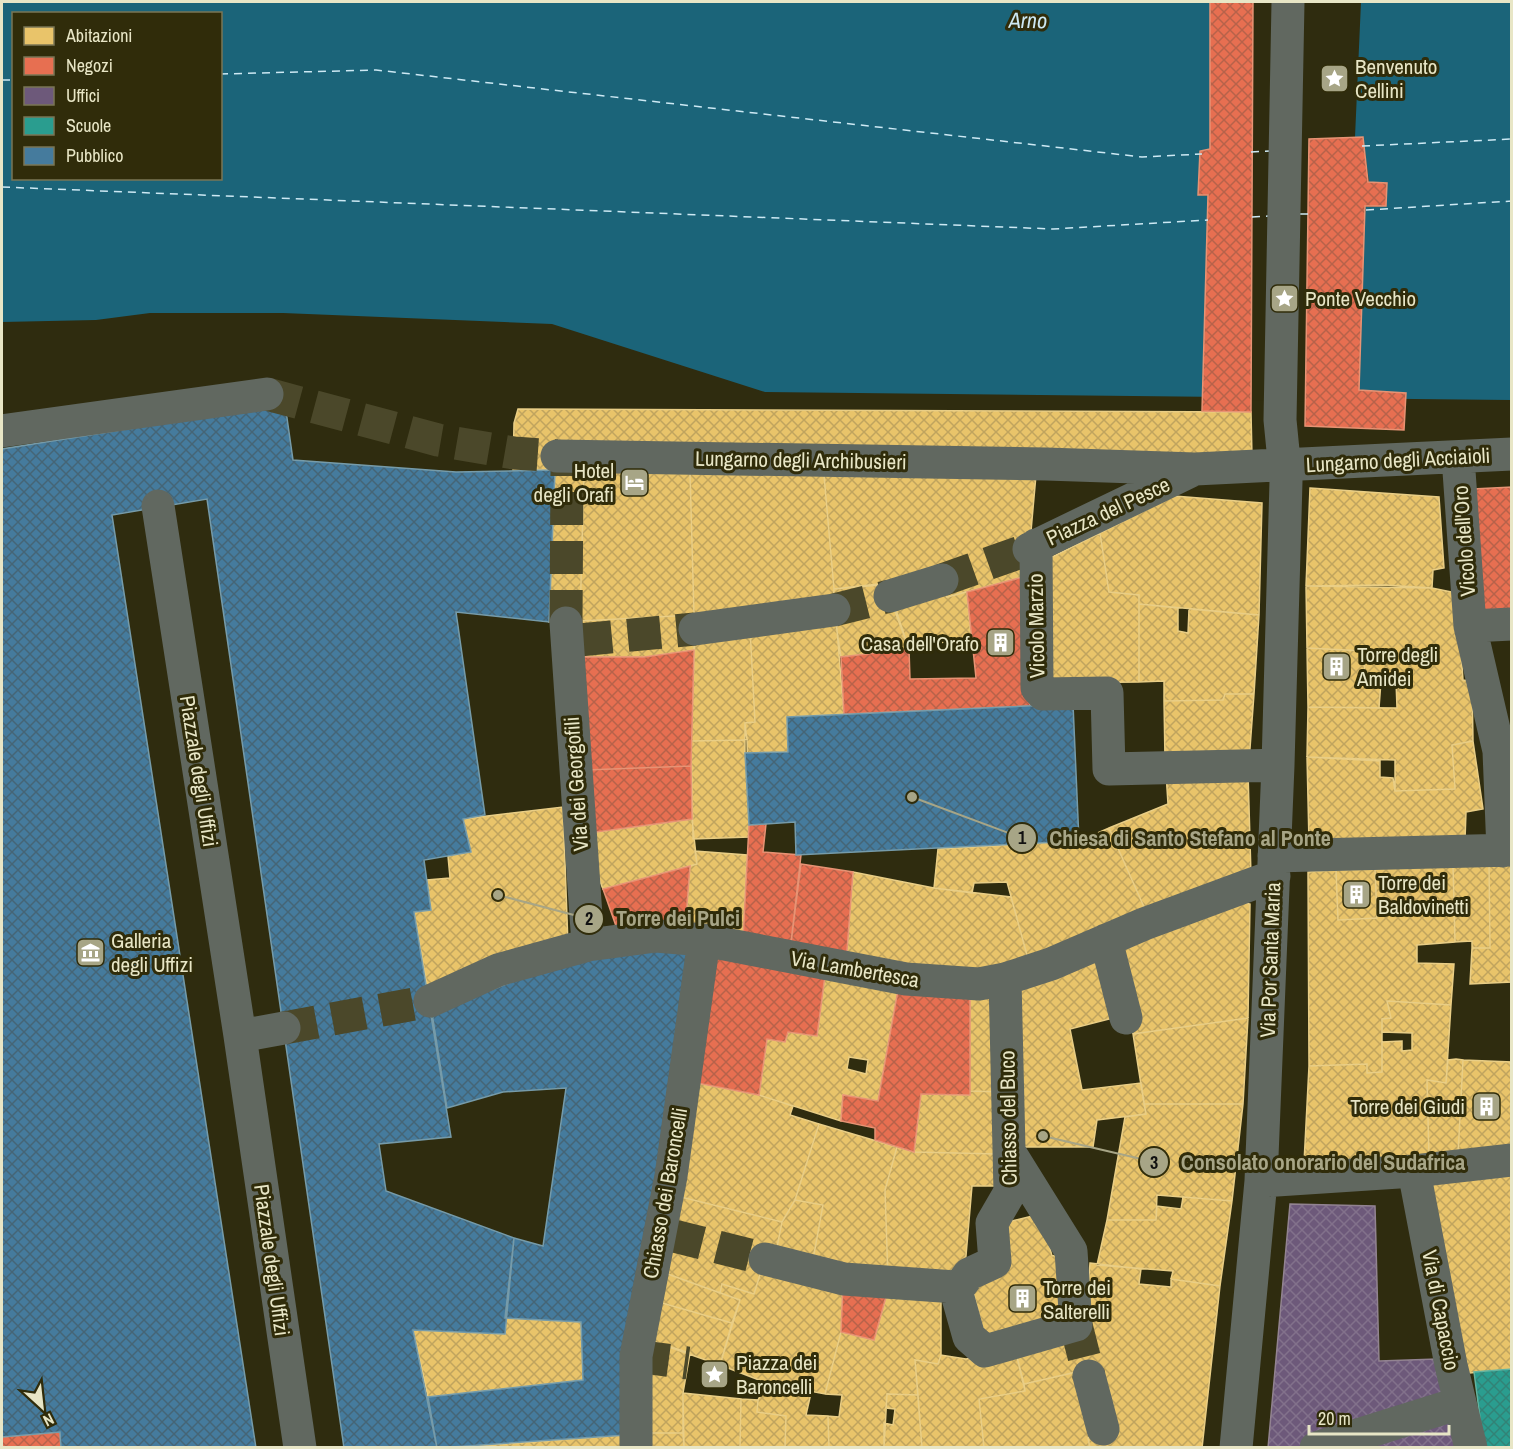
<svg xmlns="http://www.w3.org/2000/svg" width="1513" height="1449" font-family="'Archivo Narrow',sans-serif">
	<defs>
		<pattern id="homes-cross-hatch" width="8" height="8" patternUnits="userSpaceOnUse" patternTransform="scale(1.5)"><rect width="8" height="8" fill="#e9c46a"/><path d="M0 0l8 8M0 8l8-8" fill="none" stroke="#c0a45e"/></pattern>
		<pattern id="shops-cross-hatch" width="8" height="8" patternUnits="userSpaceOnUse" patternTransform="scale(1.5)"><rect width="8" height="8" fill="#e76f51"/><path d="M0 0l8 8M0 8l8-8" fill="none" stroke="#b7624a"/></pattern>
		<pattern id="offices-cross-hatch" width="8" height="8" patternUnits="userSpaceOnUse" patternTransform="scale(1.5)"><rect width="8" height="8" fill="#6d597a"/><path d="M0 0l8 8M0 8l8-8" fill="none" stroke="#82718b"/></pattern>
		<pattern id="schools-cross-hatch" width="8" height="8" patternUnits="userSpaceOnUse" patternTransform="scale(1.5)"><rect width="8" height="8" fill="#2a9d8f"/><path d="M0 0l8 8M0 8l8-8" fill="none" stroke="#328376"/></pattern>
		<pattern id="public-cross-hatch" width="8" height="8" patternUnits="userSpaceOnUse" patternTransform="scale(1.5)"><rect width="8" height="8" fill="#457b9d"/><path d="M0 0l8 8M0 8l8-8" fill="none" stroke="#456576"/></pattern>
	</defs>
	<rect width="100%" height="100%" fill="#2f2c0f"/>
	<path fill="#1b6479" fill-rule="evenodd" d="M2,2h1509v398l-746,-8 -213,-68 -269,-11h-133l-54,7 -94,2zM14,14h206v164h-206z"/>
	<path fill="#2f2c0f" d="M1210,2h151l-6,135h8l6,45 18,1 -1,23 -21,1 -6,183 47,3v9l-204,-2 6,-204 -10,-1 2,-44 10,-2z"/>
	<path fill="url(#homes-cross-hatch)" stroke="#e9ce86" stroke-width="1.5" fill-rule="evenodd" d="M518,409l733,3 1,45 -739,13 1,-47z
		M555,470h29l-4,151 -14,2 -17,-1z
		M584,470l106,2 4,143 -114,6z
		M690,472l134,3 10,114 -1,16 -139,10z
		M824,475h212l-9,101 -80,21 -5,-17 -108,9z
		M1310,488l129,9 5,71 -11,2 -1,18 -126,-2z
		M1174,496l88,7 -3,112 -120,-11v-9l-30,-3 -9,-59z
		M1100,533l9,59 30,3v87l-98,1 -1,-120z
		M887,583l22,66 -68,8 -8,-52 1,-16z
		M1385,585l47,3 25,5 6,87 9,1 1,60 -21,4 3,44 -60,2v-31l-88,-3 1,-50 89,1 -1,-27h-32l1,-30 -58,-3 -1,-62z
		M945,591l2,6 20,-5 4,45 -62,12 -16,-43z
		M1139,604l39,4v23l10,2 1,-24 70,6 -5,79h-29l-2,6 -59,1v-20l-25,1z
		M694,615v35l-50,7h-65l1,-36z
		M836,618l8,96 -57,3 1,35 -43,1v-30l10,-1 -5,-93z
		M750,629l5,93 -10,1 2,17 -56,1 4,-104z
		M1307,648l58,3 -1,30h17l-2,27 -71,-1z
		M1225,694h29l-5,68 -84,-3 -1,-58 59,-1z
		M747,740l2,97 -56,2 -2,-98z
		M1473,741l10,68 -17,3 -1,28 -156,2 -2,-85 73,4v16l13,1 2,13 60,-2 -3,-44z
		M1248,772l3,103 -103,41 -39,-88 59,-24 -2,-31z
		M563,807l5,138 -140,47 -14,-80 17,-2 -4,-30 23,-2 -2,-22 23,-4 -8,-33z
		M692,819l5,45 -94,25 -15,-38 1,-18z
		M1109,828l39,88 -118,50 -23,-84 -33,1 -2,10 -38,-5 4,-39 141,-8z
		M695,851l52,4 -4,85 -58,-10 5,-64 7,-2z
		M1512,862v120l-42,2 2,-36h18l-1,-85z
		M1489,863l1,85h-18v-7l-17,1 -2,-77z
		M1453,865l2,77 -38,3v18l37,1 -3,41 -64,-4 4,17 -9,1v53l-15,1v-9l-58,2 -1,-194 28,-2 2,50 39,-2 -2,-49z
		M1375,869l2,49 -39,2 -2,-50z
		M853,872l81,16 77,9 19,69 -82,6 -102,-9z
		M1224,898l26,6 -2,114 -115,16 -24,-89z
		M1107,953l14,63 -51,13 12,61 59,-7 5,31 -49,6 -4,27h-77l-4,-160z
		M825,975l73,15 -20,111 -35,-6 -2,26 -82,-26 8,-56 18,3 3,-10 29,4zM849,1057l19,3 -2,14 -19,-5z
		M970,996l30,1 3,95 -34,-1z
		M1387,1001l64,4 -5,78 -19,-3 2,77 -125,6 5,-97 58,-2v9l15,-1v-30l20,-1v10l10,-1v-17l-30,-1v-13l9,-1z
		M1248,1018l-5,86h-99l-11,-70z
		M1456,1059l7,1 -5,95 -29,2 -2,-77 19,3 2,-23z
		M1463,1060l49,2v88l-54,5z
		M692,1082l67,13 34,11 -3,9 29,9 -24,76 -13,22 -105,-26z
		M969,1091l34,1 -5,62 -84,-2 7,-58 49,1z
		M1144,1104h99l-11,97 -75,-6 -1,25h-49l18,-103 21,-3z
		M819,1124l78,23 -12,43 3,89 -76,-14 11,-60 -28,-5z
		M897,1147l17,5 84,2 1,32h-27l-8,93h-76l-3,-89z
		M1512,1172v197l-53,5 -33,-191z
		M677,1196l105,26 -7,35 -12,8 -9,29 -32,-10 -2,9 -58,-21z
		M1183,1197l49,4 -12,85 -49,-7 2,-8 -76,-6 10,-45h49l1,-14 24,3z
		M795,1200l28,5 -11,60 -37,-8 7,-35z
		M1041,1214l11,42 5,-1 17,69 -87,21 -18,-70 26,-50z
		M1090,1263l51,6 -2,15 32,3v-8l49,7 -18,162h-112l-2,-10 9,-3 -16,-64 -57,13 -9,-35 70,-20z
		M763,1265l80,19 -2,48 -16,62 -58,-11 -47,-18 20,-65 -20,-7 2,-9 32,10z
		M662,1272l78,28 -8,23 -77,-22z
		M889,1286l52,9v60l-3,9 -23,-4 3,35 -31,-1 -3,54h-55l-1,-32 11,1 3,-22 -17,-1 16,-62 33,8z
		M655,1301l77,22 -12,42 -74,-26z
		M505,1318l76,4 2,58 -155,17 -15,-67 92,4z
		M646,1339l44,14 -7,40v40h-41z
		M1015,1349l10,42 -46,8 5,49h-62l-7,-88 23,4 3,-9 25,4z
		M1081,1371l16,64 -9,3 2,10h-106l-5,-49 46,-8 -1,-7z
		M767,1383l44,10 -5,22 22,1 1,32h-44l1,-32 -29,-4 1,-12z
		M683,1393l58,6 -1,49h-56z
		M887,1394l31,1 4,53h-38v-25l9,2 2,-16 -9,-1z
		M741,1399l17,1 -1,12 29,4 -1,32h-45z
		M642,1433h41l1,15h-42z
		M626,1435l1,13h-176z"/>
	<path fill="url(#shops-cross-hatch)" stroke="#e79374" stroke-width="1.5" d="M1210,2h43l-2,410 -49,-1 6,-216h-10l2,-44 10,-2z
		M1363,137l5,45 19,1 -1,23h-21l-6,184 47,3 -2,37 -99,-4 4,-287z
		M1512,487v122l-30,1 -9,-121z
		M1027,576l3,130 -186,8 -3,-57 68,-8 1,30 66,-1 -9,-86z
		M694,650l-3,116 -105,4 -7,-113h65z
		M691,766l1,53 -103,14 -3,-63z
		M766,824l-3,28 38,3 -11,96 -47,-11 6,-115z
		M801,864l52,8 -7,91 -56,-12z
		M690,866l-5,64 -69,-4 -13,-37z
		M708,949l117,26 -8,61 -29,-4 -3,10 -18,-3 -8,56 -67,-13z
		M898,990l72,6v99l-49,-1 -7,58 -39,-12v-12l-34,-7 2,-26 35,6z
		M843,1284l46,2 -15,54 -33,-8z
		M60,1432l1,16h-59v-11z"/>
	<path fill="url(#offices-cross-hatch)" stroke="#928391" stroke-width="1.5" d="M1290,1204l85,2 4,155 58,-2 26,89h-195z"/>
	<path fill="url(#schools-cross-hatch)" stroke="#63b3a0" stroke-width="1.5" d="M1512,1369v79h-28l-10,-76z"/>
	<path fill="url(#public-cross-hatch)" stroke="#769ba9" stroke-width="1.5" d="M285,404l8,56 163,12 99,-2 -6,152 -93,-10 29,203 -22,4 8,33 -47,8 7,50 -17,2 37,225 -72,7 7,47 128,47 -9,96 -92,-4 24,118h-93l-137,-949 -95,16 144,933h-195l-1,-16 -58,5v-988z
		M1073,704l6,137 -283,14 -1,-33 -46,3 -4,-72 43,-1 -1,-35z
		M698,946l-72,489 -189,13 -9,-51 155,-17 -2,-58 -76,-4 9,-80 29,8 23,-158 -63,4 -56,16 -15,-95 141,-55z"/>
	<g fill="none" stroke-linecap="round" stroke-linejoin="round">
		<path stroke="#cde9f4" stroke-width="1.5" stroke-dasharray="8 6" stroke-linecap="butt" d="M220,74l156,-4 766,87 60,-3
			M2,80h12
			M1362,146l150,-7
			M1251,152l19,-1
			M2,187l1051,42 155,-9
			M1366,210l146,-9
			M1300,214h10
			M1252,217l16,-1"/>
		<path stroke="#4b482a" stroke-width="33" stroke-dasharray="33 16" stroke-linecap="butt" d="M267,394l171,46 76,13 43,3
			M942,580l87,-31
			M834,610l56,-14
			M566,623l1,-153
			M579,640l116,-11
			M284,1028l146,-27
			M670,1235l95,24
			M1076,1325l13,51
			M636,1356l52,7"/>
		<path stroke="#616860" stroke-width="33" d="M2,431l265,-37
			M557,456l489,8 149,5 317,-15
			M1458,457l12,169 29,125 4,100
			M158,506l82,530 60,412
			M1036,545l1,143 6,6 64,-1 2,76 169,-4
			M1029,549l162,-78
			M890,596l52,-16
			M566,623l22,322
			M1470,626l42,-2
			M695,629l139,-19
			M1274,856l238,-6
			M1106,940l20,78
			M430,1001l68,-31 90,-25 68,-9 48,4 202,39 73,5 26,-5 46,-15 93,-40 130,-48
			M240,1036l44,-8
			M1414,1171l37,194 20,83
			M1261,1181l153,-10 98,-11
			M765,1259l79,20 111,8 5,-1 9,-12 26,-12 -3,-39 18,-31 -5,-213
			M955,1287l14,50 16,14 91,-26 -5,-74 -61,-98
			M1089,1376l14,53
			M636,1448v-92l35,-180 33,-236
			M1236,1448l25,-267 17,-416 8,-284 -6,-61 8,-418
			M1316,1448l144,-45"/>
	</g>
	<defs>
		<symbol id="sight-square" viewBox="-11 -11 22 22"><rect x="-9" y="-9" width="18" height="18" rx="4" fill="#a7a586" stroke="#302c0a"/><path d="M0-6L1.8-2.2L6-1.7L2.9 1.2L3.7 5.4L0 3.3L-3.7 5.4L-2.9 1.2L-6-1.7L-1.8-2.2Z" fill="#fff"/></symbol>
		<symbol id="hotel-square" viewBox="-11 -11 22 22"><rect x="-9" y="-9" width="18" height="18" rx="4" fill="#a7a586" stroke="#302c0a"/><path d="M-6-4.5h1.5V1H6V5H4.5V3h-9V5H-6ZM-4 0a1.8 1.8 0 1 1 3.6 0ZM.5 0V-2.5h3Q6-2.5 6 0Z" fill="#fff"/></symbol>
		<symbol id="building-square" viewBox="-11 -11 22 22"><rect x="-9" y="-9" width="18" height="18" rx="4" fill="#a7a586" stroke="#302c0a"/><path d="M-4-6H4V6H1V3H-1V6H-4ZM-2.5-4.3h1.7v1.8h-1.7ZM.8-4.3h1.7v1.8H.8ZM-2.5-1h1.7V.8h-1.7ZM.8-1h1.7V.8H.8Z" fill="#fff"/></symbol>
		<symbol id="museum-square" viewBox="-11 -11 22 22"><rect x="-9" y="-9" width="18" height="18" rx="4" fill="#a7a586" stroke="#302c0a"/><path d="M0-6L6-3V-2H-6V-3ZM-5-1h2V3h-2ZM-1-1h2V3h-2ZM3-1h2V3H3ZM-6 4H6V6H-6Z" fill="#fff"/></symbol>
	</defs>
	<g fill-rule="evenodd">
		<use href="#sight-square" x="1318" y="62" width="33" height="33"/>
		<use href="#sight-square" x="1268" y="282" width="33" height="33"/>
		<use href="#hotel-square" x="618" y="466" width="33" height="33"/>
		<use href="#building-square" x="984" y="626" width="33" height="33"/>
		<use href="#building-square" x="1320" y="650" width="33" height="33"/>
		<use href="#building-square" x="1340" y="878" width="33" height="33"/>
		<use href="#museum-square" x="74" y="936" width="33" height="33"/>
		<use href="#building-square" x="1470" y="1090" width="33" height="33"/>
		<use href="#building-square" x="1006" y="1282" width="33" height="33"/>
		<use href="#sight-square" x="698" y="1358" width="33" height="33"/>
	</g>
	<g text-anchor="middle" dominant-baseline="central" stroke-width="6" stroke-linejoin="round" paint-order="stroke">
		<g font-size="21" fill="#e8e6c6" stroke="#302c0a" text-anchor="start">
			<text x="1355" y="66">Benvenuto<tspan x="1355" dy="24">Cellini</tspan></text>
			<text x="1305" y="298">Ponte Vecchio</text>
			<text x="614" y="470" text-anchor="end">Hotel<tspan x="614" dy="24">degli Orafi</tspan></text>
			<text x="979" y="643" text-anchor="end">Casa dell'Orafo</text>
			<text x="1357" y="654">Torre degli<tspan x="1357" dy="24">Amidei</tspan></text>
			<text x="1378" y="882">Torre dei<tspan x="1378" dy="24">Baldovinetti</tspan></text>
			<text x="111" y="940">Galleria<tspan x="111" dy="24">degli Uffizi</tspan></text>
			<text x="1465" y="1106" text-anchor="end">Torre dei Giudi</text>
			<text x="1043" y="1287">Torre dei<tspan x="1043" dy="24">Salterelli</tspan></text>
			<text x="736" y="1362">Piazza dei<tspan x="736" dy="24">Baroncelli</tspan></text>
		</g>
		<g font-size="21" fill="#e8e6c6" stroke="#302c0a">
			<text transform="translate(801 460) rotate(1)">Lungarno degli Archibusieri</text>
			<text transform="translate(1398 460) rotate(-3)">Lungarno degli Acciaioli</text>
			<text transform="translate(1108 511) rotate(-25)">Piazza del Pesce</text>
			<text transform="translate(1464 541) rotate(-94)">Vicolo dell'Oro</text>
			<text transform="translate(1036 626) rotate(-91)">Vicolo Marzio</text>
			<text transform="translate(199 771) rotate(81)">Piazzale degli Uffizi</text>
			<text transform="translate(576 784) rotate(-94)">Via dei Georgofili</text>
			<text transform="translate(1270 960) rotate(-88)">Via Por Santa Maria</text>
			<text transform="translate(855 969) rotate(10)">Via Lambertesca</text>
			<text transform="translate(1008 1118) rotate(-91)">Chiasso del Buco</text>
			<text transform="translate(665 1193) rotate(-80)">Chiasso dei Baroncelli</text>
			<text transform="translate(272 1260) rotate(82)">Piazzale degli Uffizi</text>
			<text transform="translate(1441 1310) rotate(79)">Via di Capaccio</text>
		</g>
		<g font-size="22" font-style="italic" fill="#cde9f4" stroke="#302c0a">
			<text transform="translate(1028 20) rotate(1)">Arno</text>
		</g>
	</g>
	<path fill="none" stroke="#a7a586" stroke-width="2" d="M912 797L1022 838M498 895L589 919M1043 1136L1154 1162"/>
	<g fill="#a7a586" stroke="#302c0a" stroke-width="2">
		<circle cx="912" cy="797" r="6"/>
		<circle cx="498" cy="895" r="6"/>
		<circle cx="1043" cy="1136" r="6"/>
		<circle cx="1022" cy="838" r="15"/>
		<circle cx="589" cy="919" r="15"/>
		<circle cx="1154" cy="1162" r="15"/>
	</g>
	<g font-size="18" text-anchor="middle" font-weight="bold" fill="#111">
		<text x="1022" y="844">1</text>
		<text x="589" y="925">2</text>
		<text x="1154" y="1169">3</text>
	</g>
	<g font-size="22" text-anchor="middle" font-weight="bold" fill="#a7a586" stroke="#302c0a" stroke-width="6" stroke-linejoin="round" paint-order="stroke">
		<text x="1190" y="846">Chiesa di Santo Stefano al Ponte</text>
		<text x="678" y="926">Torre dei Pulci</text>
		<text x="1323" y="1170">Consolato onorario del Sudafrica</text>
	</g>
	<rect width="1513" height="1449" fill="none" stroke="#e8e6c6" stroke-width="6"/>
	<rect x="12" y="12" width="210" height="168" fill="#302c0a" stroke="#7a7655" stroke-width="1.5"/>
	<rect x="24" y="27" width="30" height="18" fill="#e9c46a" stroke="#7a7655" stroke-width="1.5"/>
	<text x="66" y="42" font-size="18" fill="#e8e6c6">Abitazioni</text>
	<rect x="24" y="57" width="30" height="18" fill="#e76f51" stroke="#7a7655" stroke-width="1.5"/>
	<text x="66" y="72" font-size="18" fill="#e8e6c6">Negozi</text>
	<rect x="24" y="87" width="30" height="18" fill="#6d597a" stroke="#7a7655" stroke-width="1.5"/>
	<text x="66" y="102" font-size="18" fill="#e8e6c6">Uffici</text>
	<rect x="24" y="117" width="30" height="18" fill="#2a9d8f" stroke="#7a7655" stroke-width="1.5"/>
	<text x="66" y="132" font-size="18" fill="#e8e6c6">Scuole</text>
	<rect x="24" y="147" width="30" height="18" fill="#457b9d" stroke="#7a7655" stroke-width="1.5"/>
	<text x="66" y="162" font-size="18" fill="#e8e6c6">Pubblico</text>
	<g transform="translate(42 1407) rotate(153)" stroke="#302c0a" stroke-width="4.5" paint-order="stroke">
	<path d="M0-4.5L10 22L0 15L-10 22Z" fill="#e8e6c6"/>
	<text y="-9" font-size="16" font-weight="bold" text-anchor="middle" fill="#e8e6c6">N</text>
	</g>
	<path d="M1309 1425v9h140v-9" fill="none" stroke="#e8e6c6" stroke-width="3"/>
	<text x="1318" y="1425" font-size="18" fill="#e8e6c6" stroke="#302c0a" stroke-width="4.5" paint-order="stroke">20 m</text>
</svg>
